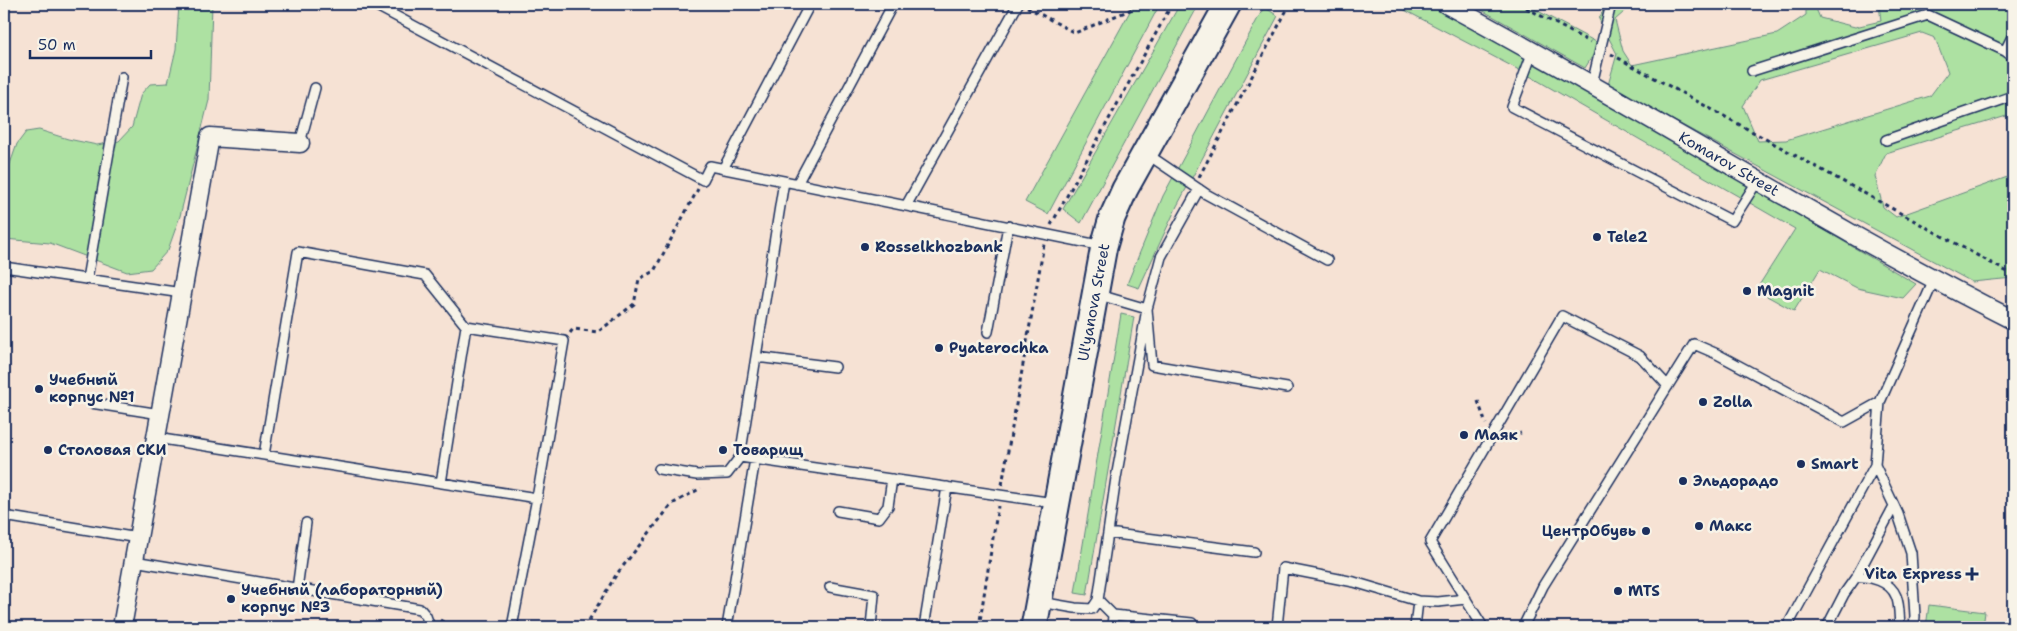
<svg xmlns="http://www.w3.org/2000/svg" width="2017" height="631" font-family="'Shantell Sans',sans-serif">
	<rect width="100%" height="100%" fill="#f6e2d4"/>
	<filter id="ink" filterUnits="userSpaceOnUse"><feTurbulence type="fractalNoise" baseFrequency=".02" numOctaves="2"/><feDisplacementMap in="SourceGraphic" scale="10" xChannelSelector="R" yChannelSelector="G"/><feConvolveMatrix kernelMatrix="1 2 1 2 8 2 1 2 1" color-interpolation-filters="sRGB"/></filter>
	<g filter="url(#ink)">
		<path fill="#ade1a2" stroke="#648880" fill-rule="evenodd" d="M179,4h33l-3,96 -29,116 -12,34 -17,19 -24,3 -77,-29 -46,-4v-58l13,-37 9,-12 13,-2 29,9 29,6 22,-4 13,-14 9,-33 9,-10 18,-1 8,-34z
			M1134,4h26l-112,210 -23,-12z
			M1180,4h19l-118,219 -18,-14z
			M1393,4h37l100,53 386,227 -13,14 -46,-10 -37,-19 -26,42 -38,-21 39,-61 -274,-158z
			M1471,4h54l75,40 -15,24z
			M1606,4h27l-18,16 8,31 9,14 145,-31 29,-19v-11h8l6,14 35,9 26,-6 -2,-17h134v110l-127,39 -11,23 8,31 13,10 117,-42v103l-41,4 -364,-197 9,-31 -18,-35zM1922,33l13,5 13,34 -18,24 -144,44 -28,1 -15,-35 17,-26z
			M1264,7l14,9 -101,190 -38,82 -12,-4 36,-88z
			M1121,314l13,3 -47,278 -12,-2z
			M1929,605l56,7 -2,15h-57z"/>
		<g fill="none" stroke-linecap="round" stroke-linejoin="round">
			<defs>
				<path id="lane" d="M373,4l330,176 7,-14 393,80
					M2013,35l-8,16 8,6
					M1533,51l-21,56 220,114 26,-41
					M1752,71l176,-56 77,36
					M1592,84l19,-80
					M1886,140l127,-44
					M300,143l15,-55
					M1147,154l59,40 121,66
					M723,169l87,-165
					M784,181l-44,276 314,46
					M797,184l96,-180
					M906,206l112,-202
					M4,267l178,26
					M87,279l35,-202
					M1096,294l51,15 5,56 135,23
					M988,332l20,-106
					M756,357l79,10
					M91,403l69,11
					M156,438l381,60 27,-157 -98,-15 -25,157
					M264,455l34,-203 127,23 41,51
					M1875,465l23,49 13,39 4,63 -1,11
					M659,469l38,6 30,-1 13,-17
					M838,511l41,7 9,-12 4,-27
					M4,516l134,22
					M1108,533l8,-55 31,-169 14,-52 38,-68
					M134,561l286,48 6,7 4,11
					M1856,577l38,-71
					M830,587l44,8 -3,32
					M297,589l9,-66
					M1098,600l15,15 79,8
					M1040,602l35,6 17,1 6,-9 10,-67 146,19
					M512,627l25,-129
					M727,627l28,-168
					M924,627l23,-140
					M1112,627l1,-12
					M1277,627l6,-59 71,14 64,19 20,1 28,-3
					M1415,627l3,-26
					M1483,627l-53,-85 132,-226 78,40 28,30
					M1523,627l20,-41 151,-242 23,10 127,68 36,-20
					M1787,627l88,-162 5,-63 54,-122
					M1827,627l17,-33 12,-17c14,-1 34,4 40,19 4,9 3,22 4,31"/>
				<g id="street">
					<path id="s1" d="M1446,4c191,102 374,219 567,316"/>
					<path d="M122,627l88,-490 90,6"/>
				</g>
				<g id="secondary">
					<path id="s2" d="M1034,627l70,-381 8,-28 13,-29 103,-185"/>
				</g>
			</defs>
			<use href="#lane" stroke="#1b2f5e" stroke-width="12"/>
			<use href="#street" stroke="#1b2f5e" stroke-width="21"/>
			<use href="#secondary" stroke="#1b2f5e" stroke-width="29"/>
			<path stroke="#1b2f5e" stroke-width="3" stroke-dasharray="4 4" stroke-linecap="butt" d="M1519,4l71,38
				M1027,7l48,26 69,-29
				M1611,54l402,221
				M1199,177l91,-173
				M1051,225l121,-221
				M570,333l3,-4 25,3 36,-28 5,-25 15,-8 44,-82
				M1478,401l8,23
				M1504,437l17,-4
				M1002,485l42,-241
				M440,620l7,4 18,3
				M585,627l31,-52 56,-71 29,-16
				M979,627l19,-121"/>
			<use href="#lane" stroke="#f7f3e8" stroke-width="9"/>
			<use href="#street" stroke="#f7f3e8" stroke-width="18"/>
			<use href="#secondary" stroke="#f7f3e8" stroke-width="25"/>
		</g>
	</g>
	<g fill="#1b2f5e" stroke="#f7f3e8" stroke-width="2">
		<circle cx="1597" cy="237" r="5"/>
		<circle cx="865" cy="247" r="5"/>
		<circle cx="1747" cy="291" r="5"/>
		<circle cx="939" cy="348" r="5"/>
		<circle cx="39" cy="389" r="5"/>
		<circle cx="1703" cy="402" r="5"/>
		<circle cx="1464" cy="435" r="5"/>
		<circle cx="48" cy="450" r="5"/>
		<circle cx="723" cy="450" r="5"/>
		<circle cx="1801" cy="464" r="5"/>
		<circle cx="1683" cy="481" r="5"/>
		<circle cx="1699" cy="526" r="5"/>
		<circle cx="1646" cy="531" r="5"/>
		<path d="M1969.5 566.5h5v5h5v5h-5v5h-5v-5h-5v-5h5z"/>
		<circle cx="1618" cy="591" r="5"/>
		<circle cx="231" cy="599" r="5"/>
	</g>
	<g text-anchor="middle" dominant-baseline="central" stroke-width="5" stroke-linejoin="round" paint-order="stroke">
		<g font-size="15" fill="#1b2f5e" stroke="#f7f3e8">
			<text stroke="none"><textPath href="#s1" startOffset="325">Komarov Street</textPath></text>
			<text stroke="none"><textPath href="#s2" startOffset="330">Ul'yanova Street</textPath></text>
		</g>
		<g font-size="15" font-weight="bold" fill="#1b2f5e" stroke="#f7f3e8" text-anchor="start">
			<text x="1607" y="237">Tele2</text>
			<text x="875" y="247">Rosselkhozbank</text>
			<text x="1757" y="291">Magnit</text>
			<text x="949" y="348">Pyaterochka</text>
			<text x="49" y="380">Учебный<tspan x="49" dy="17">корпус №1</tspan></text>
			<text x="1713" y="402">Zolla</text>
			<text x="1474" y="435">Маяк</text>
			<text x="58" y="450">Столовая СКИ</text>
			<text x="733" y="450">Товарищ</text>
			<text x="1811" y="464">Smart</text>
			<text x="1693" y="481">Эльдорадо</text>
			<text x="1709" y="526">Макс</text>
			<text x="1636" y="531" text-anchor="end">ЦентрОбувь</text>
			<text x="1962" y="574" text-anchor="end">Vita Express</text>
			<text x="241" y="590">Учебный (лабораторный)<tspan x="241" dy="17">корпус №3</tspan></text>
			<text x="1628" y="591">MTS</text>
		</g>
	</g>
	<rect width="2017" height="631" fill="none" stroke="#f7f3e8" stroke-width="20"/>
	<rect x="10" y="10" width="1997" height="611" fill="none" stroke="#1b2f5e" stroke-width="2" filter="url(#ink)"/>
	<path d="M30 50v8h121v-8" fill="none" stroke="#1b2f5e" stroke-width="2.5"/>
	<text x="38" y="50" font-size="15" fill="#1b2f5e" stroke="#f7f3e8" stroke-width="4" paint-order="stroke">50 m</text>
</svg>
